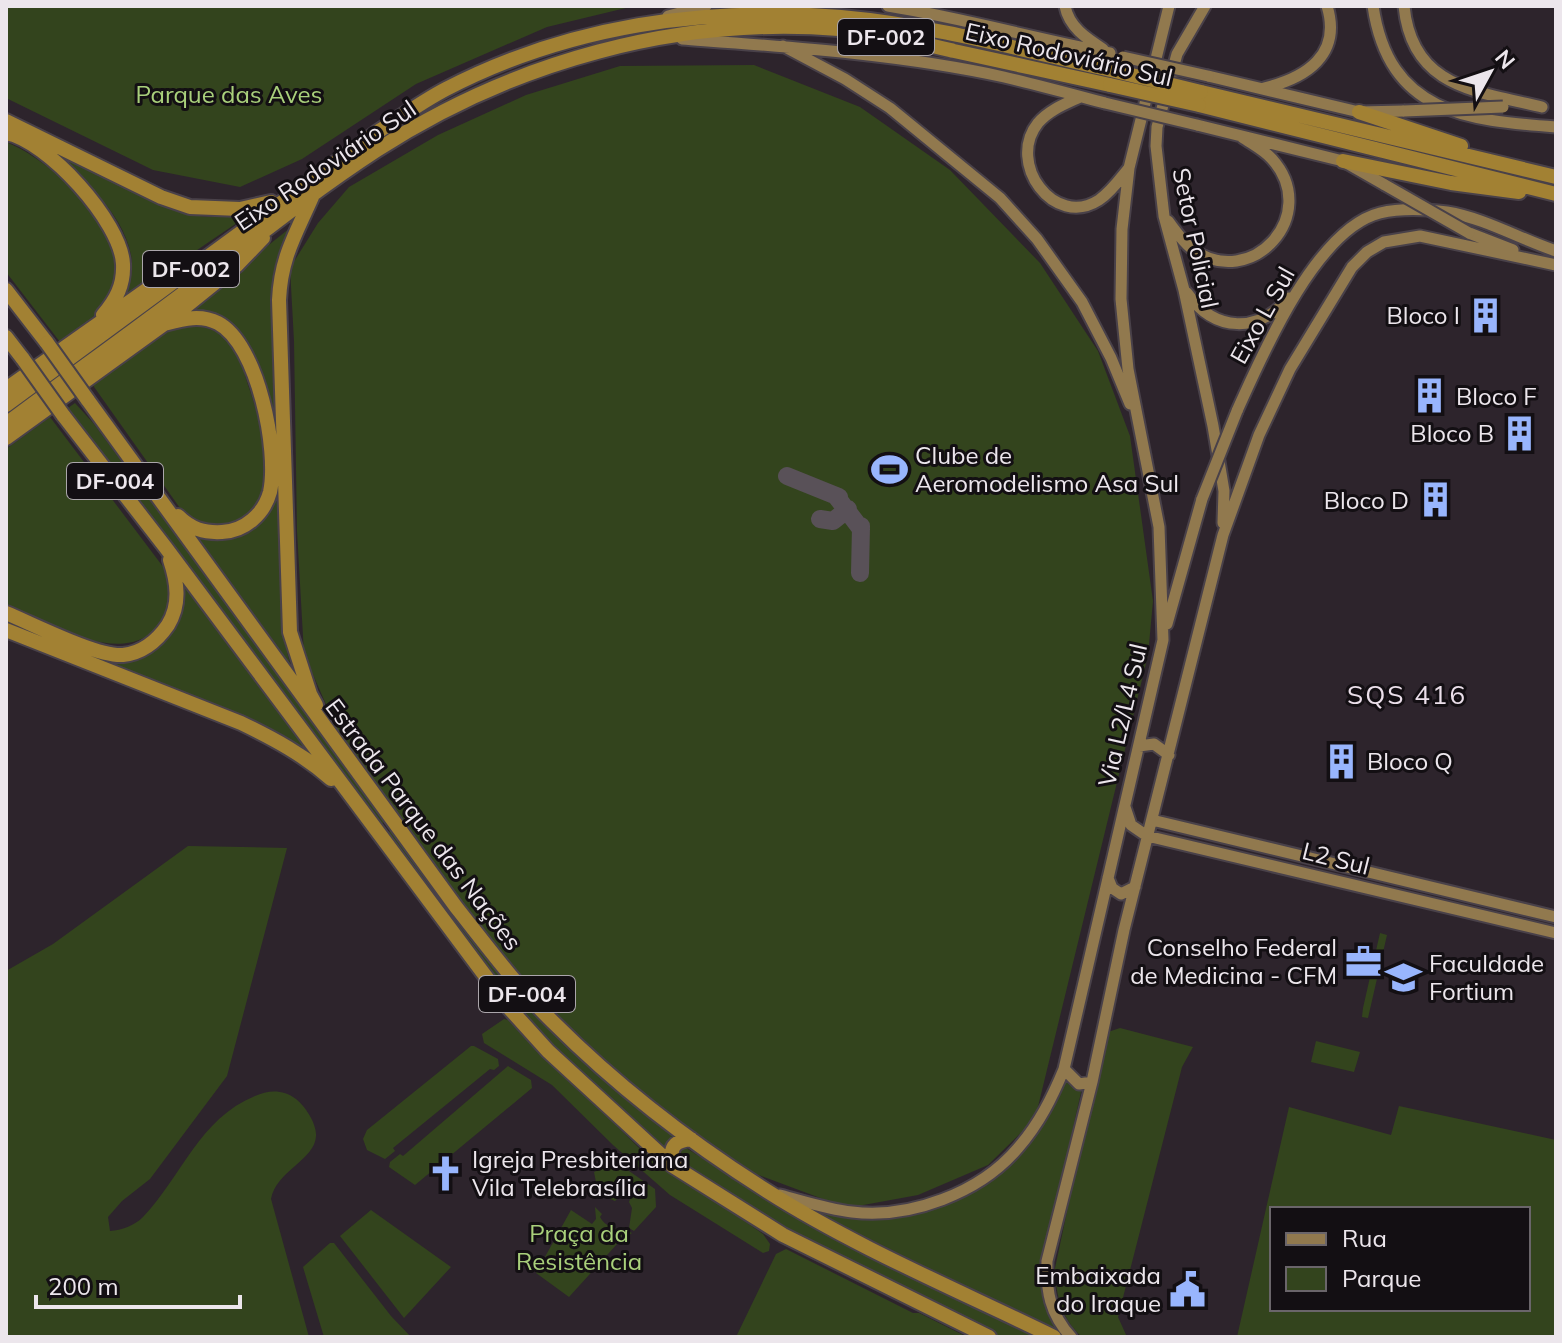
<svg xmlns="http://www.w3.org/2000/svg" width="1562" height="1343" font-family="Mulish,sans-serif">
	<rect width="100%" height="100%" fill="#2d242c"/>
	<path fill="#33441d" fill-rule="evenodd" d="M6,6h628l-87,21 -131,57 -114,75 -62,28 -87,-17 -147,-72z
		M754,65l106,42 90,63 90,93 58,88 32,85 23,165 -5,54 -113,464 -47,46 -70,30 -71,13 -91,-34 -93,-59 -129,-117 -196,-266 -34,-78 -7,-123 -3,-190 -4,-73 28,-45 31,-36 89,-52 88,-40 94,-29z
		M6,142c43,17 122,85 111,138 -7,29 -35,46 -57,62l-54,-70z
		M40,143c42,21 128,74 172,74 14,-1 29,-5 44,-7l-131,89c5,-15 9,-29 6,-44 -8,-45 -57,-85 -91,-112z
		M290,228l-11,27 -5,31 3,162 -19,-78 -43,-54 -28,-6z
		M184,325c17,1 32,3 45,16 12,12 14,29 19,44 13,36 40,131 -20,140 -17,2 -25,1 -41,-7l-95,-134 75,-55z
		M75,403l19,21 290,394 -1,5h-5l-40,-52 -16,-29 -21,-19 -131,-182 -102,-133z
		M50,417l114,151c7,19 9,36 -3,54 -32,49 -113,2 -155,-14v-159z
		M279,480l8,172 5,18 -97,-133c47,9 75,-10 84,-57z
		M183,581l123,168 -45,-24 -196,-79 50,13 63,-40 5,-19z
		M393,829l144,187 45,44 94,77 -10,15 -132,-120 -148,-198z
		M188,846l99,2 -60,228 -77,103 -28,22 -14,16 2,14c12,-1 24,-5 33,-14 39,-41 56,-98 112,-121 13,-6 28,-7 41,3 9,7 21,25 20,37 -1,24 -40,35 -45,63l38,138h-303v-366l47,-27z
		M1380,933l7,2 -19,83 -6,-1 1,-9z
		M504,1019l4,1 18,19 13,7 71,69 9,13 19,19 125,87 7,10 -1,7 -6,2 -93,-58 -57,-50 -61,-60 -68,-42 -2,-9z
		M1120,1028l73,19 -11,20 -64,250 9,20h-45c-20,-17 -27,-44 -27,-69l50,-235z
		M1316,1041l44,11 -6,20 -43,-10z
		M471,1046h3l24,13 1,7 -5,4 -4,-1 -97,79 2,3 -10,8 -18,-9 -4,-11 4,-9z
		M508,1066l23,14 1,8 -117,97 -26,-18 1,-5 10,-8 3,2z
		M1063,1080l11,7 8,1 -42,186 4,27 17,33 -252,-125 43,9 43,-1 108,-49z
		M1399,1106l157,34v197h-319l52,-230 102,28zM1272,1209h256v100h-256z
		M686,1148l78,48 276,141h-39l-99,-44 -71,-36 -152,-96 -2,-6 5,-6z
		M616,1162l39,27 1,18 -22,24 -5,-3 3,-20 -3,-6 3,-8 -7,-3 -10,10 -5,-2 -1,-5 -5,2 -6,-4 -4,-20z
		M595,1207l7,7 -2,3c8,14 20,10 32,16l-14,10 -49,54 -33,-24 35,-63 21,14 4,-5z
		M371,1210l80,57 -47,51 -64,-82z
		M330,1243h4l57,73 20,21h-87l-21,-70z
		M786,1249l127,64h6l48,24h-231l40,-83z"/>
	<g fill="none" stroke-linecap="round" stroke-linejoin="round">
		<path stroke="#595158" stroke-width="18" d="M787,476l52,21
			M836,496l25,33
			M820,519l13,2 15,-12
			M860,573l1,-47"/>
		<defs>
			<path id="primary" d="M888,6c75,12 148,33 222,47
				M1065,6c4,21 21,32 38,43
				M1205,6l-28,48 -20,73 -1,19 8,70 20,74 29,136 11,65 -1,32
				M1373,6c16,108 93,114 183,121
				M1404,6c8,82 72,85 138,101
				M668,16l38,-10
				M682,39c107,8 217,15 322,38 34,8 67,17 101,26
				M783,46l62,33 45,29 110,90 37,41 45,63 29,56 19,46
				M1208,76l151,36 45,-1
				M1264,88c42,-10 78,-33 63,-82
				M1080,97c-15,7 -31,13 -42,26 -32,40 16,106 61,77 12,-8 21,-21 30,-32
				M1197,125l146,36 42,24
				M1168,221c7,9 14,20 24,28 59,43 130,-34 80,-90 -8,-9 -20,-15 -30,-22
				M1469,233l44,17
				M1187,293c28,40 72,40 102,5
				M1237,411c25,-56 79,-182 143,-198 21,-5 45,-4 67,-1 37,6 73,27 109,39
				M1167,624l35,-125
				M1139,746l15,-2 15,11
				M1125,807l6,18 16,11 409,97
				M1152,820l404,97
				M1108,878l4,10 9,6 14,-7
				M1064,1069l15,15 13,-2
				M780,1195c23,6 47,14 72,17 58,7 128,-19 166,-64 21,-24 34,-50 46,-79l99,-429 -4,-113 -31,-158 -7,-70 1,-70 7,-61 40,-162
				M1071,1337c-21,-23 -25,-46 -24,-76l45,-179 32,-152 99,-395 36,-100 31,-66 62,-102 15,-15 17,-10 36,-6 136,29"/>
			<path id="highway" d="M1201,92l355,85
				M1199,105l357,89
				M1359,112l102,34
				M6,121l155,76 29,10 50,2 31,-7
				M6,133c41,7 115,89 117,131 1,21 -7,36 -20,51
				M1343,161l108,22 68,9
				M312,197c-17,39 -31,60 -33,103l11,332 20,62 6,11
				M6,290l41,53
				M164,324c19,-5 36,-10 54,-1 40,21 61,128 52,169 -6,22 -25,39 -48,40 -18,1 -31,-3 -44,-16
				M6,337l17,22
				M6,389l180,-127
				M87,399l369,508c31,39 61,80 97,115 64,64 138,121 214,169 88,56 193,100 287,146
				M6,405l373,-274c22,-14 44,-30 67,-42 121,-63 260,-83 395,-72 92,8 184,34 274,54
				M63,415l103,133 344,461 38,42 125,115 110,69 206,102
				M6,424c63,-47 126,-92 188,-139 60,-46 120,-94 183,-135 136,-88 300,-134 462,-121 38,3 78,13 115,22 52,11 104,23 156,34
				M6,438l158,-114 73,-59 26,-27
				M6,613c27,11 91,44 117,42 19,-2 34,-14 45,-30 13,-21 9,-44 2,-65
				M6,630l235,93c33,16 63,32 90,56
				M673,1166c-4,-18 0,-25 18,-27"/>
		</defs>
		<use href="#primary" stroke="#494149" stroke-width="15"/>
		<use href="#highway" stroke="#494149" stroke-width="18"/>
		<use href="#primary" stroke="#91794e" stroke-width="11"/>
		<use href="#highway" stroke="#a28133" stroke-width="14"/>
		<defs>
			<path id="primary-bridge" d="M1123,57l85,19
				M1105,103l92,22
				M1404,111l99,-4
				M1385,185l84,48
				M1202,499l35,-88"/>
			<path id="highway-bridge" d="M1115,71l86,21
				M1110,85l89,20
				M47,343l40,56
				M23,359l40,56"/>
		</defs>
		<use href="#primary-bridge" stroke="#494149" stroke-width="15" stroke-linecap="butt"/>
		<use href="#highway-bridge" stroke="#494149" stroke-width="18" stroke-linecap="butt"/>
		<use href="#primary-bridge" stroke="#91794e" stroke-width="11"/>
		<use href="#highway-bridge" stroke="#a28133" stroke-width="14"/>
	</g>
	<defs>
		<symbol id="building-bare" viewBox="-9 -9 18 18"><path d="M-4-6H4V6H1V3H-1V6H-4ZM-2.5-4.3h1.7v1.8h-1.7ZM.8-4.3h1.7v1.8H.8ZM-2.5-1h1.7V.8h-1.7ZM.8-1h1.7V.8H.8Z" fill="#98b5fd" stroke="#130f13" stroke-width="2.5" paint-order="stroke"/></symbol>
		<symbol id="stadium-bare" viewBox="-9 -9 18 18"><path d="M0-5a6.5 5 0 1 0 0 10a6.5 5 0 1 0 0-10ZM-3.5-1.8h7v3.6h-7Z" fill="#98b5fd" stroke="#130f13" stroke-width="2.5" paint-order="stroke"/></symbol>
		<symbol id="office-bare" viewBox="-9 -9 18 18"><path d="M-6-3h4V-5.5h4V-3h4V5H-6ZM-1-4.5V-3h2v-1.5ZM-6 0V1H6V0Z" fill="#98b5fd" stroke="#130f13" stroke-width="2.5" paint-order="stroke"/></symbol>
		<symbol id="university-bare" viewBox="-9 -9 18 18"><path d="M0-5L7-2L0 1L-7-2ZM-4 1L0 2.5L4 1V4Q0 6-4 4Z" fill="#98b5fd" stroke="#130f13" stroke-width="2.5" paint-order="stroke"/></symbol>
		<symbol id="church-bare" viewBox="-9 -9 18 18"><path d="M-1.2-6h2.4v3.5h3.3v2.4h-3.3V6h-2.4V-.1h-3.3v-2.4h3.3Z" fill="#98b5fd" stroke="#130f13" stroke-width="2.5" paint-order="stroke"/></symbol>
		<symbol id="civic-bare" viewBox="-9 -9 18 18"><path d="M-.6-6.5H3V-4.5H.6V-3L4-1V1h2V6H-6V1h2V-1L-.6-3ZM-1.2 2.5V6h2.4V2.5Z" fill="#98b5fd" stroke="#130f13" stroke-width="2.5" paint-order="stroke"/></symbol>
	</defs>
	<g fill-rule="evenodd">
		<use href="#building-bare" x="1460" y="290" width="51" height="51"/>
		<use href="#building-bare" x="1404" y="370" width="51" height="51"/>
		<use href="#building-bare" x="1494" y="408" width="51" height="51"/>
		<use href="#stadium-bare" x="864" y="444" width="51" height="51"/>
		<use href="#building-bare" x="1410" y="474" width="51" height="51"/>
		<use href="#building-bare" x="1316" y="736" width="51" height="51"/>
		<use href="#office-bare" x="1338" y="936" width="51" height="51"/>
		<use href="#university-bare" x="1378" y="952" width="51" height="51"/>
		<use href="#church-bare" x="420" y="1148" width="51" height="51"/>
		<use href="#civic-bare" x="1162" y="1264" width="51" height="51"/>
	</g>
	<g text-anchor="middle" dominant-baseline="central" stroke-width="6" stroke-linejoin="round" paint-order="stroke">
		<g fill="#130f13" stroke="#aba6ab" stroke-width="2">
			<rect x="838" y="19" width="96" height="36" rx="6"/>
			<rect x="143" y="251" width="96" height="36" rx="6"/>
			<rect x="67" y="463" width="96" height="36" rx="6"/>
			<rect x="479" y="976" width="96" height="36" rx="6"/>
		</g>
		<g font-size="22" font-weight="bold" fill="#ece6ec">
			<text x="886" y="37">DF-002</text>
			<text x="191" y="269">DF-002</text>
			<text x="115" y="481">DF-004</text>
			<text x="527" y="994">DF-004</text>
		</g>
		<g font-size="24" fill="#ece6ec" stroke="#130f13">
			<text transform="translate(1069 54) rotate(13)">Eixo Rodoviário Sul</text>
			<text transform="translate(325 165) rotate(-34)">Eixo Rodoviário Sul</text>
			<text transform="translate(1196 238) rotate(78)">Setor Policial</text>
			<text transform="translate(1262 315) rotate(-61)">Eixo L Sul</text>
			<text transform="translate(1122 715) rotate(-77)">Via L2/L4 Sul</text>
			<text transform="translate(424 824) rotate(53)">Estrada Parque das Nações</text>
			<text transform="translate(1336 858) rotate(14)">L2 Sul</text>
		</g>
		<g font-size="24" fill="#a9d07b" stroke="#130f13">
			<text x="229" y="94">Parque das Aves</text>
			<text x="579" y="1233">Praça da<tspan x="579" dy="28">Resistência</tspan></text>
		</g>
		<g font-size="24" fill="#ece6ec" stroke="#130f13" text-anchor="end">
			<text x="1460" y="315">Bloco I</text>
			<text x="1456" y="396" text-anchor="start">Bloco F</text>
			<text x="1494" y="433">Bloco B</text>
			<text x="915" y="455" text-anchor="start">Clube de<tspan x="915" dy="28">Aeromodelismo Asa Sul</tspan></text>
			<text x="1409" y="500">Bloco D</text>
			<text x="1367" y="761" text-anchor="start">Bloco Q</text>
			<text x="1337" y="947">Conselho Federal<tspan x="1337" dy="28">de Medicina - CFM</tspan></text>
			<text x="1429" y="963" text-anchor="start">Faculdade<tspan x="1429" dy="28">Fortium</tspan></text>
			<text x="472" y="1159" text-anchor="start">Igreja Presbiteriana<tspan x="472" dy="28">Vila Telebrasília</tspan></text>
			<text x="1161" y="1275">Embaixada<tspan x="1161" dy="28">do Iraque</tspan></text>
		</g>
		<g font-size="26" letter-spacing="2" fill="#ebdfea" stroke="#130f13">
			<text x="1407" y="694">SQS 416</text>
		</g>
	</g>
	<rect width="1562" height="1343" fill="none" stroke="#ece6ec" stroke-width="16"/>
	<rect x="1270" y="1207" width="260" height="104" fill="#130f13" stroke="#6a656a" stroke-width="2"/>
	<rect x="1286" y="1233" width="40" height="12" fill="#91794e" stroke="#6a656a" stroke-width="2"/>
	<text x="1342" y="1247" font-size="24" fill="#ece6ec">Rua</text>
	<rect x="1286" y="1267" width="40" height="24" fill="#33441d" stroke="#6a656a" stroke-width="2"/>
	<text x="1342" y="1287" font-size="24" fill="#ece6ec">Parque</text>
	<g transform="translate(1490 72) rotate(50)" stroke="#130f13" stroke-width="6" paint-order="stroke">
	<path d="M0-6L14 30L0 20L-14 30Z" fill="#ece6ec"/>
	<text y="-12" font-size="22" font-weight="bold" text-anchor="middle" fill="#ece6ec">N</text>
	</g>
	<path d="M36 1295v12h204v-12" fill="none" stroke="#ece6ec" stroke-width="4"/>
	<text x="48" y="1295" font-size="24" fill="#ece6ec" stroke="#130f13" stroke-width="6" paint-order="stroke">200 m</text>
</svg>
